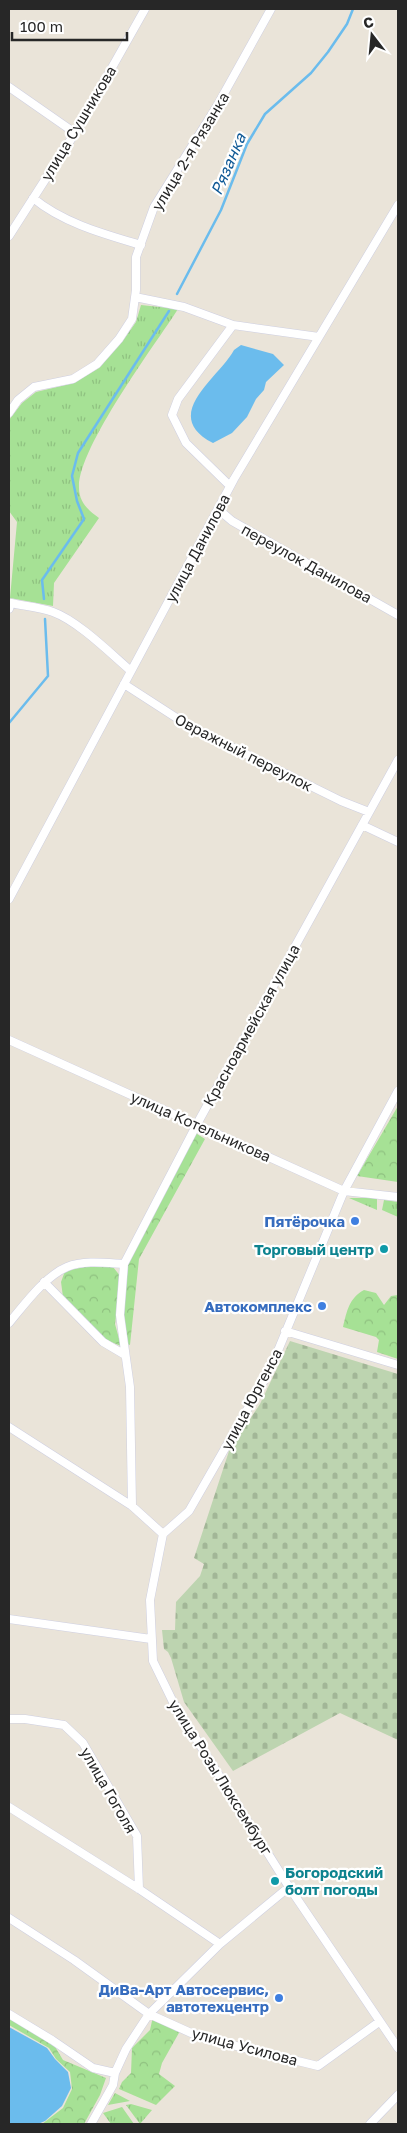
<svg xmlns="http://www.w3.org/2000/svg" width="407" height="2133" font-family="'Golos Text',sans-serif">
	<defs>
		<pattern id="grass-tufts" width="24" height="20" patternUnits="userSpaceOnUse" patternTransform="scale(1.25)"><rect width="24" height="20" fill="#a6e195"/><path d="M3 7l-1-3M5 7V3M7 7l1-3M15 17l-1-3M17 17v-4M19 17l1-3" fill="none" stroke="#8fc180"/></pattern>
		<pattern id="forest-crowns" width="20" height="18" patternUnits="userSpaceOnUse" patternTransform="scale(1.25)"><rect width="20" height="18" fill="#a6e195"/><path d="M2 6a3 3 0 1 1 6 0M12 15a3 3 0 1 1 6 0" fill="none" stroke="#8fc180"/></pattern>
		<pattern id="cemetery-stones" width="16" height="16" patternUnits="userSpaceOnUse" patternTransform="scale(1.25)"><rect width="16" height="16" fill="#bdd4b0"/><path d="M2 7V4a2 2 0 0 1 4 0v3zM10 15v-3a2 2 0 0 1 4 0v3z" fill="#a2b697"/></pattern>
	</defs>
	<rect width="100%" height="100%" fill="#eae4d9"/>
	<path fill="url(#grass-tufts)" d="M141,305l37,4c-23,36 -101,140 -99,179 0,14 9,22 20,30l-45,65 -1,23 -43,-8 7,-76 -8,-11v-91l13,-17 14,-11 38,-9 25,-15 23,-26 14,-20z
		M349,1198h28v12z
		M384,1200l14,2v15l-16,-7z
		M115,2093l15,8 -22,4z
		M131,2104l21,6 -12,14 -14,-19z
		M122,2107l12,17h-23l-8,-11z"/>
	<path fill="url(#forest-crowns)" d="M398,1106v76l-41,-6z
		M194,1132l11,7 -66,120 -9,86 -3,-1 -6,-29 6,-53z
		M89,1266l24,1 8,10 -6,47 6,22 -17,-7 -41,-42 -2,-15 4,-11z
		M364,1290l12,3 8,12 7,-9 7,-1v64l-21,-7 2,-12 -3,-3 -33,-10c4,-16 6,-29 21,-37z
		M155,2017l25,14 -18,32 -3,11 16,12 -19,19 -37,-16 3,-7 9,-9 1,-25 18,-18 2,-9z
		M9,2018l45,27 9,15 43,18 -6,17 -16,29h-42l21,-16 9,-19 -2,-17 -14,-13 -7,-11 -40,-23z"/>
	<path fill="url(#cemetery-stones)" d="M290,1341l108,33v366l-58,-27 -107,58 -49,-69 -13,-44 -3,-6 -4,-3 -2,-19h13l1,-28 24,-26 4,-12 -10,-6 35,-107 31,-47z"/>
	<path fill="#6bbced" d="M241,345l32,9 11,11 -18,17 -2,8 -8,9 -9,18 -15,16 -19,10c-54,-28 6,-65 21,-93z
		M9,2027l38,21 8,11 13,13 3,16 -9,18 -17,15 -7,3h-29z"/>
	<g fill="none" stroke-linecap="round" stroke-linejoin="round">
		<path stroke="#6bbced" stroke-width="2.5" d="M177,294l44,-84 26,-66 18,-30 46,-41 17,-21 19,-28 6,-15
			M44,599l-2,-19 42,-61 -7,-18 -5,-25 6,-23 91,-142
			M9,723l39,-47 -3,-57"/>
		<defs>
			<path id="minor" d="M9,87l66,46
				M33,198c30,25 71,36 108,47
				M9,236l66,-103 70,-124
				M135,297l49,10 49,18 86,12
				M9,413l9,-13 16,-13 39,-8 24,-15 22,-25 13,-20 4,-29v-33l18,-50 63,-101 54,-97
				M230,486l-44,-43 -14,-28 6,-16 55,-74
				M218,509l14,12 166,94
				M9,609l2,-6c13,3 29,4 42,9 25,9 57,41 78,59
				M124,684l65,42 152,75 28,11
				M362,825l36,17
				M9,899l225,-420 164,-274
				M9,1040l335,151 54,6
				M44,1282l59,60 22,13
				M9,1323c15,-18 36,-47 58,-56 17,-7 39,-4 57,-3
				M285,1331l113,34
				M9,1427l123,79 31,28
				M132,1506l-2,-119 -10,-72 4,-51 73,-140 201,-364
				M163,1534l-13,66 3,61 20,41 116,185 109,161
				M163,1534l26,-23 81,-141 74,-179 54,-100
				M9,1619l142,20
				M9,1719h16l39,6 19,18 54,93 2,53
				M9,1807l130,82 81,55
				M9,1918l65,42 75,54 51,23 118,29 61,-44
				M9,2014l43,26 41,28 22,5
				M91,2124l22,-39 2,-12 11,-24 23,-35 71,-70 69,-57
				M370,2124l28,-29"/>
		</defs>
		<use href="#minor" stroke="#cecfe1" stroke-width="9"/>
		<use href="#minor" stroke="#fff" stroke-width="8"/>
	</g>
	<g fill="#3f7fe0" stroke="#fff" stroke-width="2">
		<circle cx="355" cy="1221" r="5"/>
		<circle cx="322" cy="1306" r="5"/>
		<circle cx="279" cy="1998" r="5"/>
	</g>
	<g fill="#0f9aa8" stroke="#fff" stroke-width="2">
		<circle cx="384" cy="1249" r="5"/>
		<circle cx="275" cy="1881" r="5"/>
	</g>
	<g text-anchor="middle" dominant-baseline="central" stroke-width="4.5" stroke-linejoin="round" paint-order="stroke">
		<g font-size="15" fill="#272727" stroke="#fff">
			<text transform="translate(78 123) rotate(-59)">улица Сушникова</text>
			<text transform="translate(190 151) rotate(-59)">улица 2-я Рязанка</text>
			<text transform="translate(197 548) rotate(-62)">улица Данилова</text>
			<text transform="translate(307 563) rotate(29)">переулок Данилова</text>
			<text transform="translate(244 752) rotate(27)">Овражный переулок</text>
			<text transform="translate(251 1025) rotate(-61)">Красноармейская улица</text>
			<text transform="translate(201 1126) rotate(24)">улица Котельникова</text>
			<text transform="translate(251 1399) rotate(-62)">улица Юргенса</text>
			<text transform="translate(221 1777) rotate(58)">улица Розы Люксембург</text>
			<text transform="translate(109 1790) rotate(60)">улица Гоголя</text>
			<text transform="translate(245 2046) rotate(15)">улица Усилова</text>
		</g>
		<g font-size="15" font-weight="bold" fill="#366cbe" stroke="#fff" text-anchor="end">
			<text x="345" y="1221">Пятёрочка</text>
			<text x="312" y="1306">Автокомплекс</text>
			<text x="269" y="1989">ДиВа-Арт Автосервис,<tspan x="269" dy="17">автотехцентр</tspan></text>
		</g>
		<g font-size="15" font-weight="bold" fill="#0d838f" stroke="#fff" text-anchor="end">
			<text x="374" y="1249">Торговый центр</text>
			<text x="285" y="1872" text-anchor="start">Богородский<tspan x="285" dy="17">болт погоды</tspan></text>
		</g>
		<g font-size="16" font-style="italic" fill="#0e5895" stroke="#fff">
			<text transform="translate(228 164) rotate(-67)">Рязанка</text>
		</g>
	</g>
	<rect width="407" height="2133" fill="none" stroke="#272727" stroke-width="20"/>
	<g transform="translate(372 35) rotate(344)" stroke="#ffffff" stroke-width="4" paint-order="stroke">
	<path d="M0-4L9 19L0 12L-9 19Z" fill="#272727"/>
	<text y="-8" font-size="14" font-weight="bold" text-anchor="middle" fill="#272727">С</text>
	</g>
	<path d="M12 32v8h115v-8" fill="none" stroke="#272727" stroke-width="2.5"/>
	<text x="20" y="32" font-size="15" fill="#272727" stroke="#ffffff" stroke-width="4" paint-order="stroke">100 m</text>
</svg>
